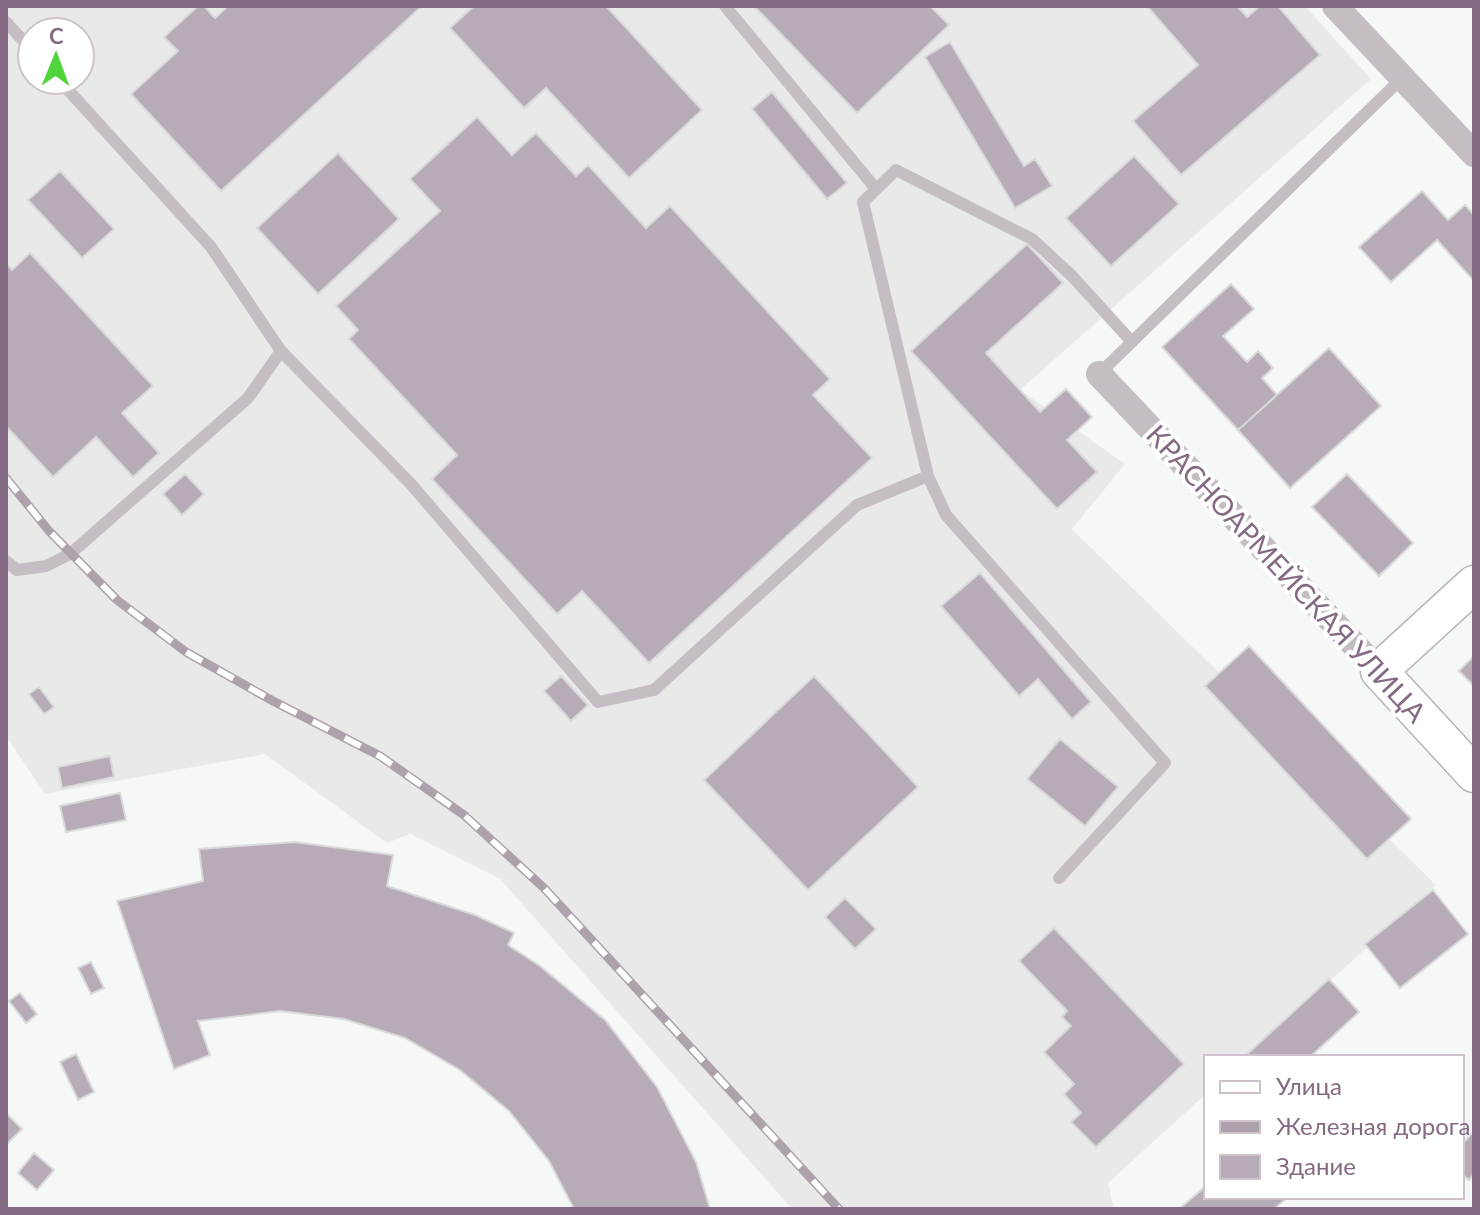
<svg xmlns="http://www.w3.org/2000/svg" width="1480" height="1215" font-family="Lato,sans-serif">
	<rect width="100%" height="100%" fill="#f6f8f7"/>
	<path fill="#e9e9e9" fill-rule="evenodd" d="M6,6h1299l66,73 -351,311 105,74 -53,65 364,356 -190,172h-40v37l-98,89 6,26h-322l-292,-330 -90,-45 -23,9 -122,-89 -220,40 -39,-58zM32,32h48v48h-48z"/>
	<path fill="#b7abb7" stroke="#d8dad9" stroke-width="2" d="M198,6h6l11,12 13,-12h194l-201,185 -90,-97 47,-43 -14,-14z
		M474,6h132l96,104 -73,68 -83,-90 -22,20 -74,-80z
		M754,6h176l19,19 -92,88z
		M1147,6h90l10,11 13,-11h18l42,49 -139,120 -48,-54 65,-56z
		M950,42l74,124 11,-7 17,27 -37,22 -90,-151z
		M772,92l75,91 -20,16 -75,-90z
		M477,117l35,38 24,-22 40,43 12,-11 58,63 24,-22 160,173 -17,16 59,63 -223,205 -67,-72 -25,23 -125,-135 25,-24 -108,-116 9,-9 -22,-24 104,-95 -30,-32z
		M338,153l61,66 -81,75 -61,-66z
		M1134,156l45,48 -68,62 -45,-48z
		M60,171l54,58 -32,29 -54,-58z
		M1422,191l26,29 17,-15 9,10v66l-37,-41 -46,42 -32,-35z
		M1027,244l36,39 -77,70 54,59 26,-23 26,28 -25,23 30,32 -40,37 -146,-158z
		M30,253l123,133 -31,27 37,40 -26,24 -37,-40 -43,40 -47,-51v-163l6,7z
		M1231,284l23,25 -31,27 24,26 11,-11 15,17 -11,10 15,17 -39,35 -76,-83z
		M1329,348l52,58 -91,82 -52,-58z
		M185,474l19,20 -22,21 -19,-21z
		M1347,474l66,69 -34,33 -67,-69z
		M980,573l111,129 -19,17 -34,-40 -19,17 -78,-90z
		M1249,646l162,173 -44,40 -162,-173z
		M1474,656v30l-15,-15z
		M561,676l27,29 -17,16 -27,-30z
		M814,676l104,111 -110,103 -104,-110z
		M39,687l15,20 -10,7 -15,-20z
		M1060,739l58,48 -33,39 -58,-47z
		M110,756l4,21 -52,11 -4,-21z
		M120,793l6,27 -60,12 -6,-26z
		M295,842l98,13 -6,31 88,29 39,18 -6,12 32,21 65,54 52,67 39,75 14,47h-136l-25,-48 -40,-50 -49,-41 -55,-32 -61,-19 -64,-8 -82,10 12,34 -36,14 -57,-168 86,-20 -4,-32z
		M1433,890l35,44 -68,54 -35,-44z
		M845,898l31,31 -21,20 -30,-32z
		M1054,928l130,136 -88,83 -25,-25 10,-9 -17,-19 10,-10 -30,-32 27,-26 -9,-9 5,-6 -48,-50z
		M91,962l13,26 -13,6 -13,-26z
		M1329,979l30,33 -49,45h-66z
		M20,993l17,21 -11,9 -17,-22z
		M76,1054l18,38 -16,8 -18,-38z
		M6,1113l16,16 -16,16z
		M1474,1131v43l-5,6 -7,-6v-30z
		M34,1153l20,17 -17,20 -19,-17z
		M1206,1186v11h82l-14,12h-95z"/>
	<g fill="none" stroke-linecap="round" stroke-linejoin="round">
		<defs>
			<path id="secondary" d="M1474,584l-95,87 95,103"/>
		</defs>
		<use href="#secondary" stroke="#bcb2bb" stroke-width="39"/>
		<path stroke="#c5bdc4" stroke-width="12" d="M725,6l151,183
			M6,22l26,28
			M59,80l152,167 70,104 129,132 188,219 56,-12 203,-185 71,-29 -65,-274 33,-32 136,69 40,37 60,66
			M1099,374l302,-295
			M928,476l18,39 219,248 -106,115
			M6,561l11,9 29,-4 24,-12 178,-156 33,-47"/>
		<path stroke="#c5bdc4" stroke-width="26" d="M1335,6l139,148
			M1099,374l280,297"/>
		<use href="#secondary" stroke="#fff" stroke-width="36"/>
		<defs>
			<path id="rail" d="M6,478l43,53 68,69 69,52 87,49 107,55 84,59 80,73 295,321"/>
		</defs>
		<use href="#rail" stroke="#ada2ac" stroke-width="9"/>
		<use href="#rail" stroke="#fff" stroke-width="6" stroke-dasharray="18" stroke-linecap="butt"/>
	</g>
	<g text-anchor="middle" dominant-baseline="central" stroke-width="8" stroke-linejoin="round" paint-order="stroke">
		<g font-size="28" fill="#846a82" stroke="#fff">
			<text transform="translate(1287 573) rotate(47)">КРАСНОАРМЕЙСКАЯ УЛИЦА</text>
		</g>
	</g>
	<rect width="1480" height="1215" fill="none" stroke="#846a82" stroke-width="16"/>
	<rect x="1204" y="1055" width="260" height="144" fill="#ffffff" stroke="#cec3cd" stroke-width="2"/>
	<rect x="1220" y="1081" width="40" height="12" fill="#ffffff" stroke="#cec3cd" stroke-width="2"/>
	<text x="1276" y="1095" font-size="24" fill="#846a82">Улица</text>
	<rect x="1220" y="1121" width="40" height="12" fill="#ada2ac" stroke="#cec3cd" stroke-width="2"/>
	<text x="1276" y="1135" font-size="24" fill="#846a82">Железная дорога</text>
	<rect x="1220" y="1155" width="40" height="24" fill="#b7abb7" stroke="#cec3cd" stroke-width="2"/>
	<text x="1276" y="1175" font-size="24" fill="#846a82">Здание</text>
	<g transform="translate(56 56) rotate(1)"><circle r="38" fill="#ffffff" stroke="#cec3cd" stroke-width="2"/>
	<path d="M0-6L14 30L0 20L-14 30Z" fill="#51d33b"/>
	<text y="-12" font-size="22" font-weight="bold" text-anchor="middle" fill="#846a82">С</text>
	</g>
</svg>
